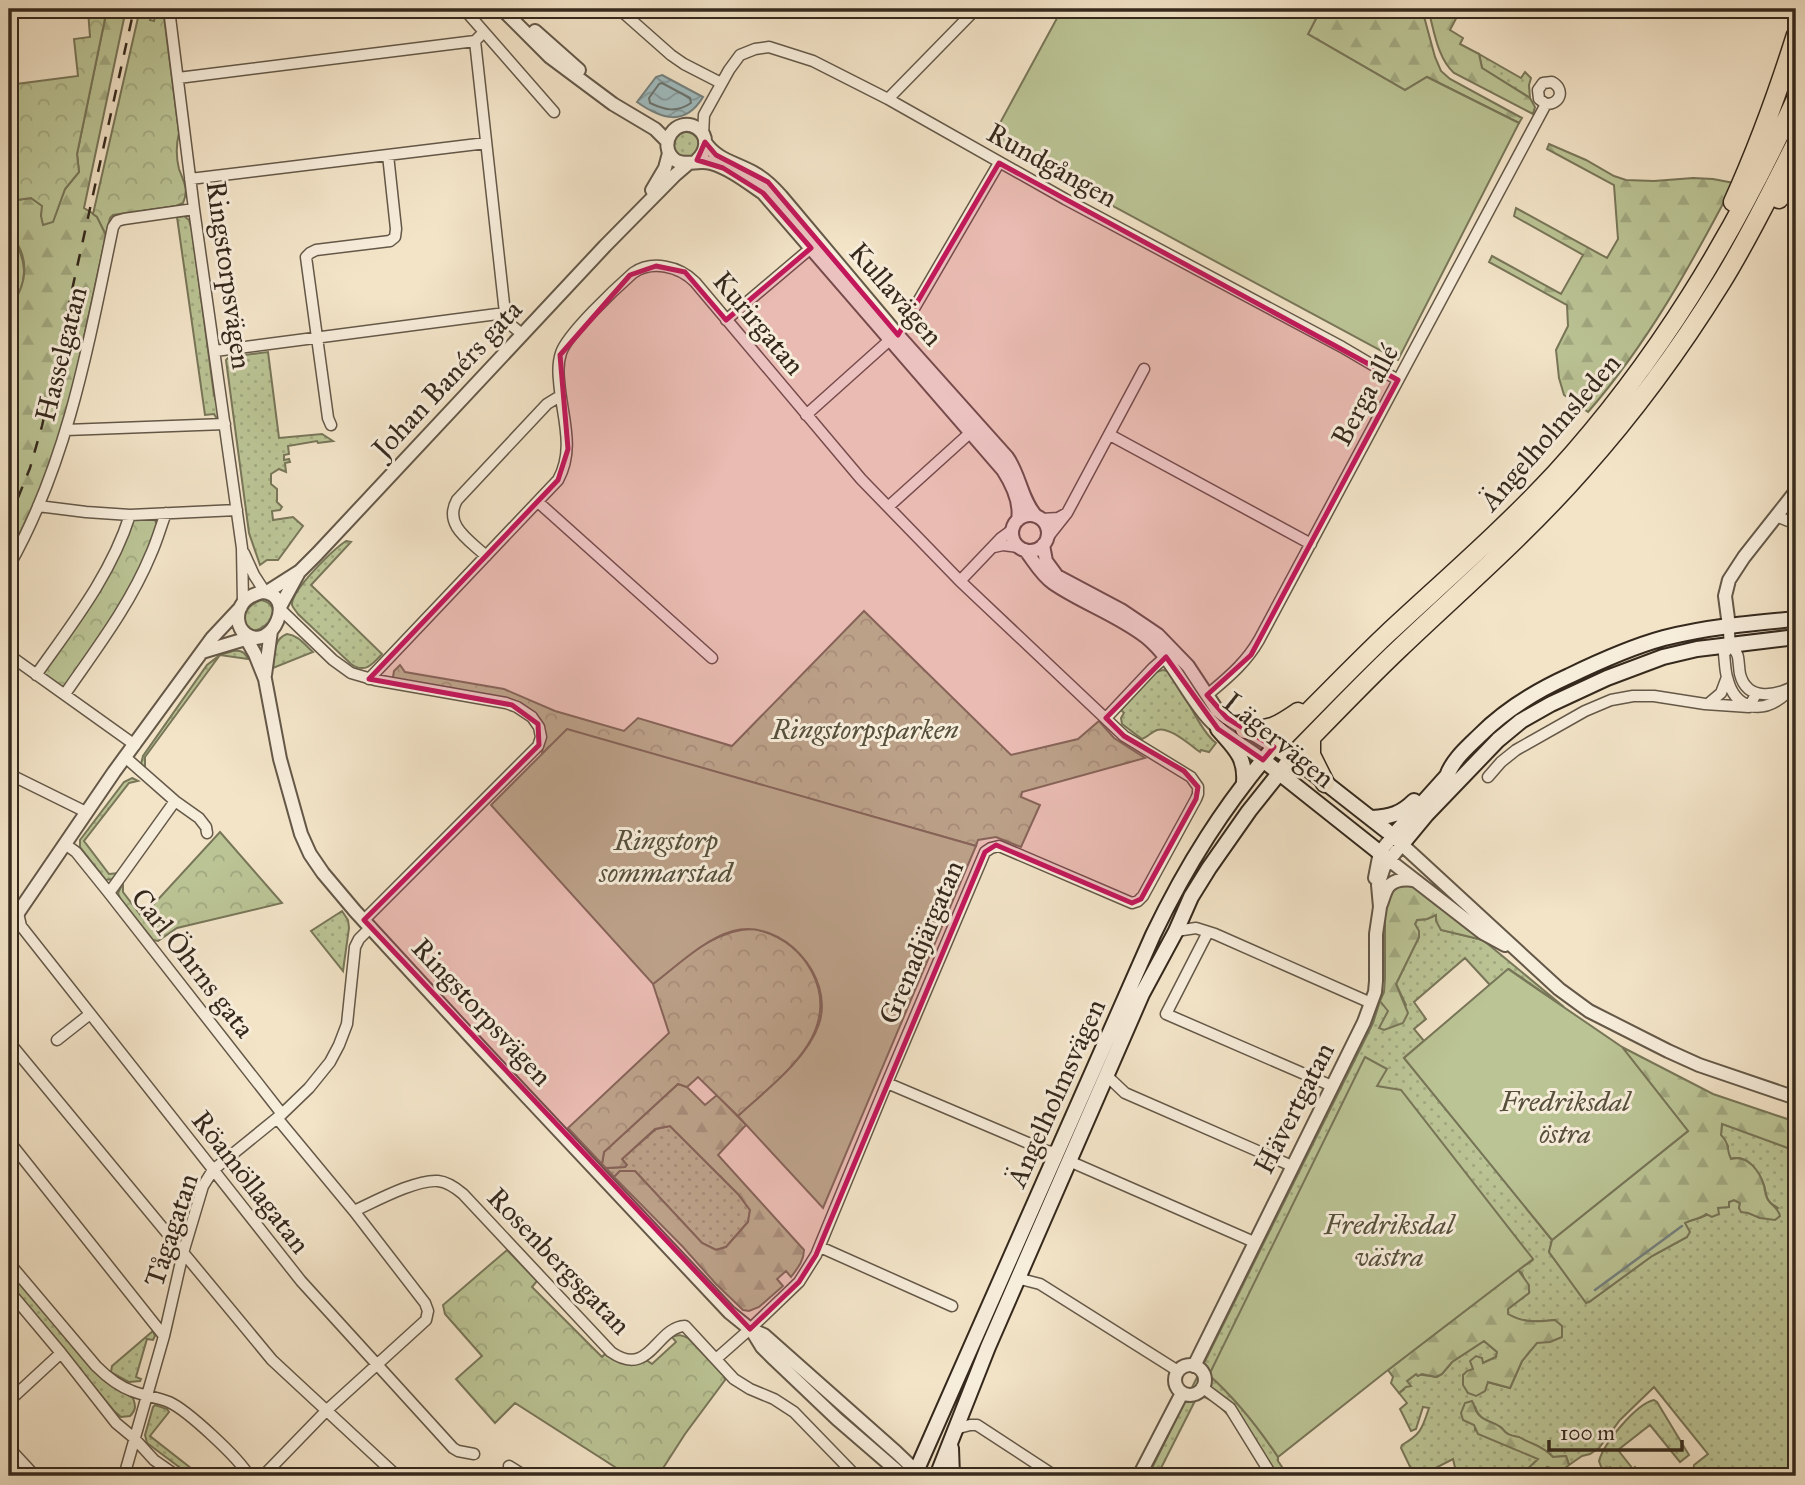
<svg xmlns="http://www.w3.org/2000/svg" width="1805" height="1485" font-family="'IM FELL Great Primer',serif">
	<defs>
		<pattern id="grass-dots" width="8" height="8" patternUnits="userSpaceOnUse" patternTransform="scale(1.75)"><rect width="8" height="8" fill="#bbc495"/><path d="M2 2h.1M6 6h.1" fill="none" stroke="#a1a880" stroke-width="1.8" stroke-linecap="round"/></pattern>
		<pattern id="forest-firs" width="22" height="20" patternUnits="userSpaceOnUse" patternTransform="scale(1.75)"><rect width="22" height="20" fill="#bbc495"/><path d="M5 1l3.5 6h-7zM16 11l3.5 6h-7z" fill="#a1a880"/></pattern>
		<pattern id="park-crowns" width="20" height="18" patternUnits="userSpaceOnUse" patternTransform="scale(1.75)"><rect width="20" height="18" fill="#bbc495"/><path d="M2 6a3 3 0 1 1 6 0M12 15a3 3 0 1 1 6 0" fill="none" stroke="#a1a880"/></pattern>
		<pattern id="water-waves" width="16" height="10" patternUnits="userSpaceOnUse" patternTransform="scale(1.75)"><rect width="16" height="10" fill="#a0bcc0"/><path d="M0 5q4-4 8 0t8 0" fill="none" stroke="#83999b"/></pattern>
	</defs>
	<rect width="100%" height="100%" fill="#f3e4c8"/>
	<filter id="stains"><feTurbulence type="fractalNoise" baseFrequency=".00286" numOctaves="4"/><feColorMatrix values="0 0 0 0 .2 0 0 0 0 .09 0 0 0 0 .02 0 0 0 .5 -.17"/></filter>
	<radialGradient id="worn" r=".72"><stop offset=".6" stop-color="#630" stop-opacity="0"/><stop offset="1" stop-color="#630" stop-opacity=".3"/></radialGradient>
	<path fill="url(#grass-dots)" stroke="#787659" stroke-width="2" d="M1479,54l42,24 4,-6 6,6 -2,7 1,13 -48,-30z
		M673 145a13 13 0 1 1 26 0a13 13 0 1 1-26 0Z
		M184,216l5,4 3,10 22,165c3,8 7,16 3,24l-3,-5 -9,1 -28,-198z
		M9,232c18,26 22,50 0,76z
		M268,352l11,86 43,-4 11,7 -15,2 -1,-2 -29,5 1,8 -5,1v5l5,-1 1,3 -5,1 1,9 -7,-3 -8,5v10l6,5v13l5,5 -2,3 -8,1 1,9 20,-3 10,9 -25,34h-11l-7,5 -11,-32 -23,-173 3,-3z
		M346,541l5,1 -40,43 71,69c-9,10 -17,20 -31,10l-53,-50c-2,-3 -5,-6 -6,-9 -1,-15 42,-56 54,-64z
		M261,600c22,5 10,28 -8,31 -17,-10 -7,-25 8,-31z
		M287,634c11,1 18,11 26,18l-40,16c1,-13 0,-29 14,-34z
		M233,651c8,-1 12,1 15,8l-28,-4 -75,102v14l-4,-7 2,-8 64,-91 13,-10z
		M1163,670l4,1 7,5c10,17 27,56 42,67l-7,9 -8,-2 -1,2c-10,-7 -31,-26 -43,-22 -5,2 -10,7 -15,9l-20,-15 -1,-6 3,-5 -3,-3 35,-38z
		M132,778l6,3 -9,2 -45,58 25,33 10,-1 -6,6 -7,1 -26,-33v-7l44,-58z
		M342,911l6,9 1,8 -6,43 -32,-40z
		M1436,915l5,15 42,10 81,67 -55,-38 -19,16 -25,-27 -51,44 12,17 -12,10 10,12 -20,17 148,182 -3,12 37,50h3l63,-46 35,-19 -2,-14c6,-4 11,-3 17,-6 11,-4 20,-13 32,-17l6,3 -1,5 21,10 18,-10c-3,-2 -7,-4 -9,-7 -4,-4 -3,-11 -5,-16 -5,-14 -17,-31 -33,-26l-3,-6v-7l-7,-11 1,-12 74,28v325h-101l-2,-3 1,-8 14,-11 -54,-67 -34,33 -21,28 -9,6 -8,2 -13,9 -3,-9 -13,1c-10,-11 -22,-13 -34,-19 -4,-2 -8,-2 -11,-4 -3,-1 -5,-5 -8,-7 -11,-7 -21,-6 -25,-21v24l64,29 -19,17h-63l-4,-17 -27,14 -2,-3 -8,4 -3,-1 -12,-25 1,-3c19,-11 20,-16 27,-37l-6,-1 -7,22 -5,2 -11,-22 7,-6 -8,-10 4,-3 4,-9 9,-7 21,3 5,-3 10,-12 32,-21 13,11 -1,5 -13,6 -20,12 1,10 4,8 19,-11 23,6 12,-27 15,-19h13l5,-22c-17,2 -32,3 -47,-6v-5l21,-16 -7,-20 -4,-3 15,-10 -324,115c27,24 49,52 69,82v4l10,15h-21c-17,-27 -36,-73 -69,-81l-41,81h-9l225,-453 7,-22 9,9 -9,18 26,-23 -10,-21 23,-47 -4,-13 2,-4 10,-1z
		M670,1126l68,68 12,16 -2,12 -22,25 -10,3 -14,-7 -67,-72h-15l-6,6 -8,-9 19,-1 1,-2 -4,-6 34,-30z
		M9,1270l85,101 14,12 25,15c3,8 3,12 -3,18l-9,1 -7,-6 -105,-126z
		M153,1331l2,5 -2,4 -6,-1 -11,38 5,2 -1,2 -11,1 -18,-10 1,-6z
		M1654,1400l3,2 32,53 -9,7 -30,-37 -32,25 15,19 2,-2 7,9h-24l-8,-9 -7,5 -4,-11c5,-18 37,-57 55,-61z
		M155,1405l12,4 2,3 -19,24 51,40h-10l-44,-33 -2,-8 8,-28z"/>
	<path fill="url(#forest-firs)" stroke="#787659" stroke-width="2" d="M107,9h19l-42,199 13,8 9,19 -36,167 -27,82 -34,72v-248c14,-16 21,-40 10,-61 -2,-5 -7,-9 -9,-13 -4,-9 -1,-24 -1,-33l22,-3 12,8 -2,10 12,5 12,-32 14,-17 -2,-18z
		M1321,9h101l13,48 6,14 9,8 72,39 -3,5 -92,-46 -22,13 -97,-56z
		M1428,9h33l-11,21 13,8 -3,6 19,10 3,14 48,30 5,9 -2,7 -79,-41c-17,-15 -20,-44 -26,-64z
		M1549,144l37,16 28,16 12,4 28,1 39,-3 20,1 21,4c-42,80 -86,160 -146,229l-24,-17 -5,-17 -3,-28 12,-24 -1,-21 -78,-43 3,-6 69,38 22,-39 -69,-39 2,-8 91,50 11,-19 -4,-54 -67,-36z
		M1410,884l18,11 55,45 -42,-10 -5,-9v-6l-9,4 -10,1 -2,4 4,7v6l-23,47 12,29 -5,10 -19,7 -5,-2 9,-17 -8,-10 4,-9 1,-14v-71l7,-18 8,-4z
		M1622,1047l91,47 83,28v29l-74,-27 -1,11c9,9 5,14 10,24 17,-5 29,13 33,27 1,4 1,8 3,12 3,7 11,9 13,18l-5,4 -15,-2 -12,-5 -7,-1 -2,-4 1,-5 -6,-3 -5,2v5l-11,1 1,6 -7,3 -6,-3c-6,5 -13,5 -21,9l5,9 -3,5 -35,19 -63,46 -3,1 -37,-51 3,-12 136,-109z
		M678,1084l9,3 18,18 12,-10 29,30 -28,30 86,95c0,11 -7,19 -13,27l-5,-6 -9,8 6,7 -24,21 -10,4 -6,-1 -27,-26 -33,-37 -69,-70 6,-6h15l67,72 14,7 10,-3 22,-25 2,-12 -12,-16 -68,-68 -15,3 -33,30 5,6 -2,2 -19,1 -4,-4 2,-12z
		M1518,1270l11,15v8l-21,16v5c15,9 30,8 47,6l7,6v11l-12,5 -13,1 -15,18 -12,27 -22,-6 -3,9 -9,5 -8,-3 -5,-8v-10l4,-4 6,-2 -3,-8 6,-5 6,2 1,5 13,-6 1,-5 -13,-11 -32,21 -10,12 -6,3 -14,-3 -4,2 -2,-2 -9,7 4,5 -5,1 -7,6 -8,-10 2,-6 -5,-7z
		M1472,1401c3,5 3,11 8,15 5,5 13,6 19,10 4,2 5,6 9,8 3,2 7,2 11,3 12,7 24,9 34,20l13,-1 3,9 -8,6 -14,-4 -6,9h-21l18,-17 -60,-25 -4,-9 -11,-5 -2,-7 4,-10z"/>
	<path fill="url(#park-crowns)" stroke="#787659" stroke-width="2" d="M92,9h15l-30,145 2,18 -14,17 -12,33 -10,3 -2,-9 1,-10 -11,-8 -22,3v-116l69,-9 -4,-37 16,-2 -2,-27z
		M140,9h12l-2,11 4,1 3,-12h6l16,124c-3,12 -3,24 0,36 5,13 10,21 4,34l-7,3 -63,9 -3,3 -4,17 -9,-18 -4,-3z
		M149,518l6,2 3,7 -9,24 -34,67 -53,72 -18,-12 -1,-6 87,-152z
		M864,611l147,144 67,-16 21,-18 15,17 31,20 -123,34 -1,5 19,8 -19,42 -25,-10 -18,3 -2,6 -409,-116 -25,24 2,-18 -12,-22 -135,-32 -4,-5 1,-6 6,-6 5,7 99,17 51,22 69,20 14,-13 94,28z
		M220,832l62,71 -105,25 -19,13 -5,-1 -33,-42 -2,-5 5,-10v9l19,25z
		M755,929c25,6 45,20 57,43 32,62 -34,107 -74,144l-40,-39 -11,10 -9,-3 -74,68 -2,12 -34,-36 101,-95 -16,-49c30,-23 61,-56 102,-55z
		M507,1250l30,31 -5,6 70,70 5,-5 38,7 7,5 24,-22 -4,-5c6,-3 10,-2 16,1l36,38 1,4 -40,54 -27,42h-29l-114,-73 -20,20 -39,-44 26,-23 -37,-42 -2,-9z"/>
	<path fill="#bbc495" stroke="#787659" stroke-width="2" d="M1062,9h259l-13,25 97,56 22,-13 92,46 -121,237 -398,-215 3,-6 -9,-5z
		M567,729l409,117 -153,362 -85,-92c27,-25 69,-56 81,-92 16,-48 -37,-106 -86,-93 -29,8 -56,35 -80,53l-162,-179z
		M1508,969l114,78 66,84 -136,109 -148,-182z
		M1365,1057l22,12 -10,17 24,4 132,169 -145,111 -110,87c-20,-30 -42,-58 -69,-82z"/>
	<path fill="url(#water-waves)" stroke="#75817f" stroke-width="2" d="M662,75l41,22c-18,30 -42,22 -66,5l19,-25z"/>
	<g fill="none" stroke-linecap="round" stroke-linejoin="round">
		<path stroke="#6a726e" stroke-width="2" d="M662,83l28,15 1,5c-15,10 -26,7 -41,0l-1,-5 10,-14z"/>
		<path stroke="#75817f" stroke-width="2.5" d="M1595,1290l87,-64"/>
		<defs>
			<path id="minor" d="M169,9l25,200 48,339 1,55
				M464,9l90,103
				M619,9l52,46 13,9 37,19
				M475,41l30,272 6,12 11,9
				M178,78l297,-37 9,-9
				M888,99l88,-90
				M703,135l1,-20 25,-45 11,-15 15,-6 14,-2 44,14 75,38 177,100 277,148 56,33
				M190,179l296,-36
				M726,320l85,-72
				M215,351l290,-38
				M806,415l96,-86 97,-166
				M331,425l-3,-7 -22,-161 4,-4 6,-3 74,-9 5,-4 1,-8 -8,-74
				M66,430l159,-6
				M1110,435l201,109
				M538,502l174,156
				M38,506l48,6 44,3 107,-5
				M888,507l83,-75
				M1776,516l20,8
				M1042,519l16,-1 9,-5
				M1048,537l19,-24 77,-144
				M994,547l9,-2 16,2
				M244,553l10,22 11,17
				M486,556c-17,-16 -43,-31 -29,-56l90,-96 13,-8
				M9,566c59,-104 80,-224 104,-339l4,-6 7,-2 70,-10
				M960,581l41,-43 11,-8
				M280,609l53,51 18,13 24,7 131,23 11,4 15,10 7,10 2,10 -3,9 -174,174
				M1729,626c0,5 0,12 1,17 2,5 7,8 8,14 1,6 1,12 2,17 7,28 37,22 56,11
				M1731,645l-7,9c1,8 1,16 3,23 8,34 36,38 60,16
				M9,655l126,90
				M36,675c36,-51 75,-100 94,-160
				M369,679l189,-199c18,-32 3,-66 1,-100 -1,-9 -1,-18 2,-27 6,-19 55,-65 72,-80 19,-13 46,-7 62,9l166,197 99,102 164,155 67,41 7,10v7l-2,5 -53,97 -5,5 -6,2 -133,-57 -8,2 -6,4 -98,231 -71,172 -17,27 -49,47 -34,30
				M65,694c31,-45 65,-89 86,-140 6,-13 10,-28 15,-41
				M1206,694l6,-3c19,-16 35,-30 47,-51l287,-536c15,0 19,-15 6,-22l-9,1 -5,7 1,9 7,5
				M1708,704l13,-11 6,-16
				M1106,718l47,-50 16,-14
				M125,757l50,44 24,17 7,9 1,6
				M9,774l77,38
				M1488,777l13,-15 15,-12 69,-39 26,-11 22,-4h21l51,8 44,3 7,-13
				M65,844l11,8 33,41 173,221
				M109,893l66,-92
				M18,913l3,13 280,355 152,167 5,3 16,3
				M1176,931l20,-3 19,6 156,69
				M1208,932l-42,82 166,72
				M57,1040l33,-26
				M9,1042l263,318 125,116
				M1106,1075l19,18 167,73
				M887,1083l160,68 6,1 4,-2
				M9,1141l155,195
				M1069,1161l185,81
				M354,1211c20,-9 62,-32 84,-30 10,1 18,7 25,13l148,158c39,27 45,-25 74,-26l49,53 16,10 24,10 20,13 62,64
				M820,1247l132,59
				M9,1263l87,103c10,10 22,20 36,25 12,5 25,6 37,11 18,8 70,56 80,74
				M1017,1278l23,6 138,87
				M9,1291l52,62 55,70 18,15 20,22 23,16
				M1202,1387l28,21 42,68
				M9,1401l52,-48
				M955,1429l15,-4h7l78,51
				M9,1448l26,28
				M509,1466l16,10
				M124,1476l40,-140 19,-83 20,-67 10,-16 69,-56 27,-26 21,-26 9,-17 8,-21 8,-77 4,-8 12,-12
				M263,1476l64,-66 99,-90 2,-9 -3,-8 -71,-92 -77,-93"/>
			<path id="tertiary" d="M502,9l48,48 63,47 42,25 12,12
				M535,31l44,39
				M705,142c11,18 32,21 49,31 11,6 19,14 27,23l116,138 110,123c13,18 14,42 29,59
				M697,160c10,-9 12,-24 0,-32 -21,-13 -41,17 -22,32 10,7 23,-1 36,3 18,5 36,19 52,30l240,277c9,14 18,33 15,50
				M652,190l13,-22 4,-15
				M1012 533a18 18 0 1 1 36 0a18 18 0 1 1-36 0Z
				M1043,545l3,16 11,15 64,34 37,25 30,31 29,44 10,8 47,29
				M1025,550c9,11 16,25 28,33 29,20 65,32 93,54 27,22 39,55 62,81 15,17 37,28 55,42
				M262,592c36,2 10,61 -16,42 -10,-7 -10,-22 -3,-31 4,-6 12,-9 19,-11z
				M267,592l33,-21 17,-17 288,-308 70,-71 14,-12
				M280,607l18,-33
				M1729,626l-4,-30 4,-16 15,-23 52,-66
				M241,629l14,25 10,25 15,80 21,75 9,20 13,19 32,38 127,138 247,263 21,17 14,6 132,117 20,19
				M202,652l50,-15
				M265,675l6,-44
				M1397,840l162,149 30,22 79,40 31,14 97,33
				M1389,860l94,73 22,12
				M1375,878l5,-26 13,-16
				M1381,904c2,-5 4,-13 7,-17 6,-8 20,-9 28,-6
				M9,926l105,-154 98,-134 29,-31
				M751,1329l11,18 12,12 63,60 66,57
				M1175 1380a15 15 0 1 1 30 0a15 15 0 1 1-30 0Z
				M1194,1366l170,-344 11,-30 1,-11v-47l4,-27 -2,-22 6,-18 18,-23
				M1139,1476l43,-83"/>
			<path id="secondary" d="M1218,729c15,18 28,27 26,53
				M1263,760l126,100
				M1372,818c18,-1 29,-4 42,-17
				M1393,836l54,-60c6,-17 21,-29 33,-41 26,-26 56,-44 89,-59 31,-15 62,-29 95,-38 43,-11 88,-15 132,-19
				M1402,844l24,-29 72,-75 23,-19 30,-17 56,-26 56,-21 34,-8 99,-12
				M951,1448l1,28
				M914,1476l239,-541c34,-71 71,-129 121,-188l30,19 83,65
				M937,1476l51,-129 154,-353 34,-63 15,-34 18,-29 40,-57 43,-54"/>
			<path id="motorway" d="M1779,199l17,-27
				M1733,202c25,-55 45,-110 63,-167
				M1245,729c24,3 34,-4 53,-17
				M1311,738v17l14,28
				M1274,747c38,-38 74,-76 113,-113 57,-53 116,-104 169,-161 102,-112 177,-237 240,-374
				M1292,757c36,-37 71,-74 108,-109 62,-59 126,-114 182,-178 52,-58 98,-121 139,-187 28,-45 51,-93 75,-140"/>
		</defs>
		<use href="#minor" stroke="#645848" stroke-width="13"/>
		<use href="#tertiary" stroke="#645848" stroke-width="16"/>
		<use href="#secondary" stroke="#35291d" stroke-width="18"/>
		<use href="#motorway" stroke="#35291d" stroke-width="21"/>
		<use href="#minor" stroke="#f7eddb" stroke-width="10"/>
		<use href="#tertiary" stroke="#f7eddb" stroke-width="12"/>
		<use href="#secondary" stroke="#f7eddb" stroke-width="14"/>
		<use href="#motorway" stroke="#f3e4c8" stroke-width="18"/>
		<path stroke="#35291d" stroke-width="2.5" stroke-dasharray="12 12" stroke-linecap="butt" d="M9,520l21,-52 12,-42 92,-417"/>
	</g>
	<path fill="#c2185b" fill-opacity="0.2" stroke="#c2185b" stroke-width="5" stroke-linejoin="round" d="M705,142l11,13 52,27 130,153 101,-172 399,217 -147,275 -44,40 20,23 47,29 -11,13 -45,-31 -52,-72 -60,61 18,18 60,35 14,16 -2,12 -55,100 -9,4 -136,-58 -11,7 -169,403 -17,27 -49,47 -386,-409 175,-175 -1,-21 -26,-19 -143,-26 189,-199 10,-31 -8,-94 70,-80 26,-9 29,6 41,48 85,-72 -48,-55 -40,-25 -26,-8z"/>
	<g text-anchor="middle" dominant-baseline="central" stroke-width="6" stroke-linejoin="round" paint-order="stroke">
		<g font-size="28" fill="#35291d" stroke="#f7eddb">
			<text transform="translate(1052 165) rotate(29)">Rundgången</text>
			<text transform="translate(229 275) rotate(82)">Ringstorpsvägen</text>
			<text transform="translate(896 294) rotate(49)">Kullavägen</text>
			<text transform="translate(759 323) rotate(50)">Kurirgatan</text>
			<text transform="translate(61 354) rotate(-76)">Hasselgatan</text>
			<text transform="translate(447 379) rotate(-47)">Johan Banérs gata</text>
			<text transform="translate(1365 395) rotate(-62)">Berga allé</text>
			<text transform="translate(1550 432) rotate(-49)">Ängelholmsleden</text>
			<text transform="translate(1279 740) rotate(39)">Lägervägen</text>
			<text transform="translate(921 942) rotate(-67)">Grenadjärgatan</text>
			<text transform="translate(193 963) rotate(52)">Carl Öhrns gata</text>
			<text transform="translate(482 1012) rotate(47)">Ringstorpsvägen</text>
			<text transform="translate(1056 1093) rotate(-66)">Ängelholmsvägen</text>
			<text transform="translate(1294 1108) rotate(-63)">Hävertgatan</text>
			<text transform="translate(251 1182) rotate(52)">Röamöllagatan</text>
			<text transform="translate(171 1230) rotate(-72)">Tågagatan</text>
			<text transform="translate(559 1261) rotate(46)">Rosenbergsgatan</text>
		</g>
		<g font-size="28" font-style="italic" fill="#56503b" stroke="#f7eddb">
			<text x="865" y="729">Ringstorpsparken</text>
			<text x="666" y="840">Ringstorp<tspan x="666" dy="32">sommarstad</tspan></text>
			<text x="1565" y="1101">Fredriksdal<tspan x="1565" dy="32">östra</tspan></text>
			<text x="1389" y="1224">Fredriksdal<tspan x="1389" dy="32">västra</tspan></text>
		</g>
	</g>
	<rect width="1805" height="1485" fill="none" stroke="#f3e4c8" stroke-width="35"/>
	<rect x="10" y="10" width="1784" height="1464" fill="none" stroke="#35291d" stroke-width="3.5"/>
	<rect x="18" y="18" width="1770" height="1450" fill="none" stroke="#35291d" stroke-width="2"/>
	<path d="M1549 1440v10h133v-10" fill="none" stroke="#35291d" stroke-width="3.5"/>
	<text x="1560" y="1440" font-size="21" fill="#35291d" stroke="#f7eddb" stroke-width="5" paint-order="stroke">100 m</text>
	<rect width="100%" height="100%" filter="url(#stains)"/>
	<rect width="100%" height="100%" fill="url(#worn)"/>
</svg>
